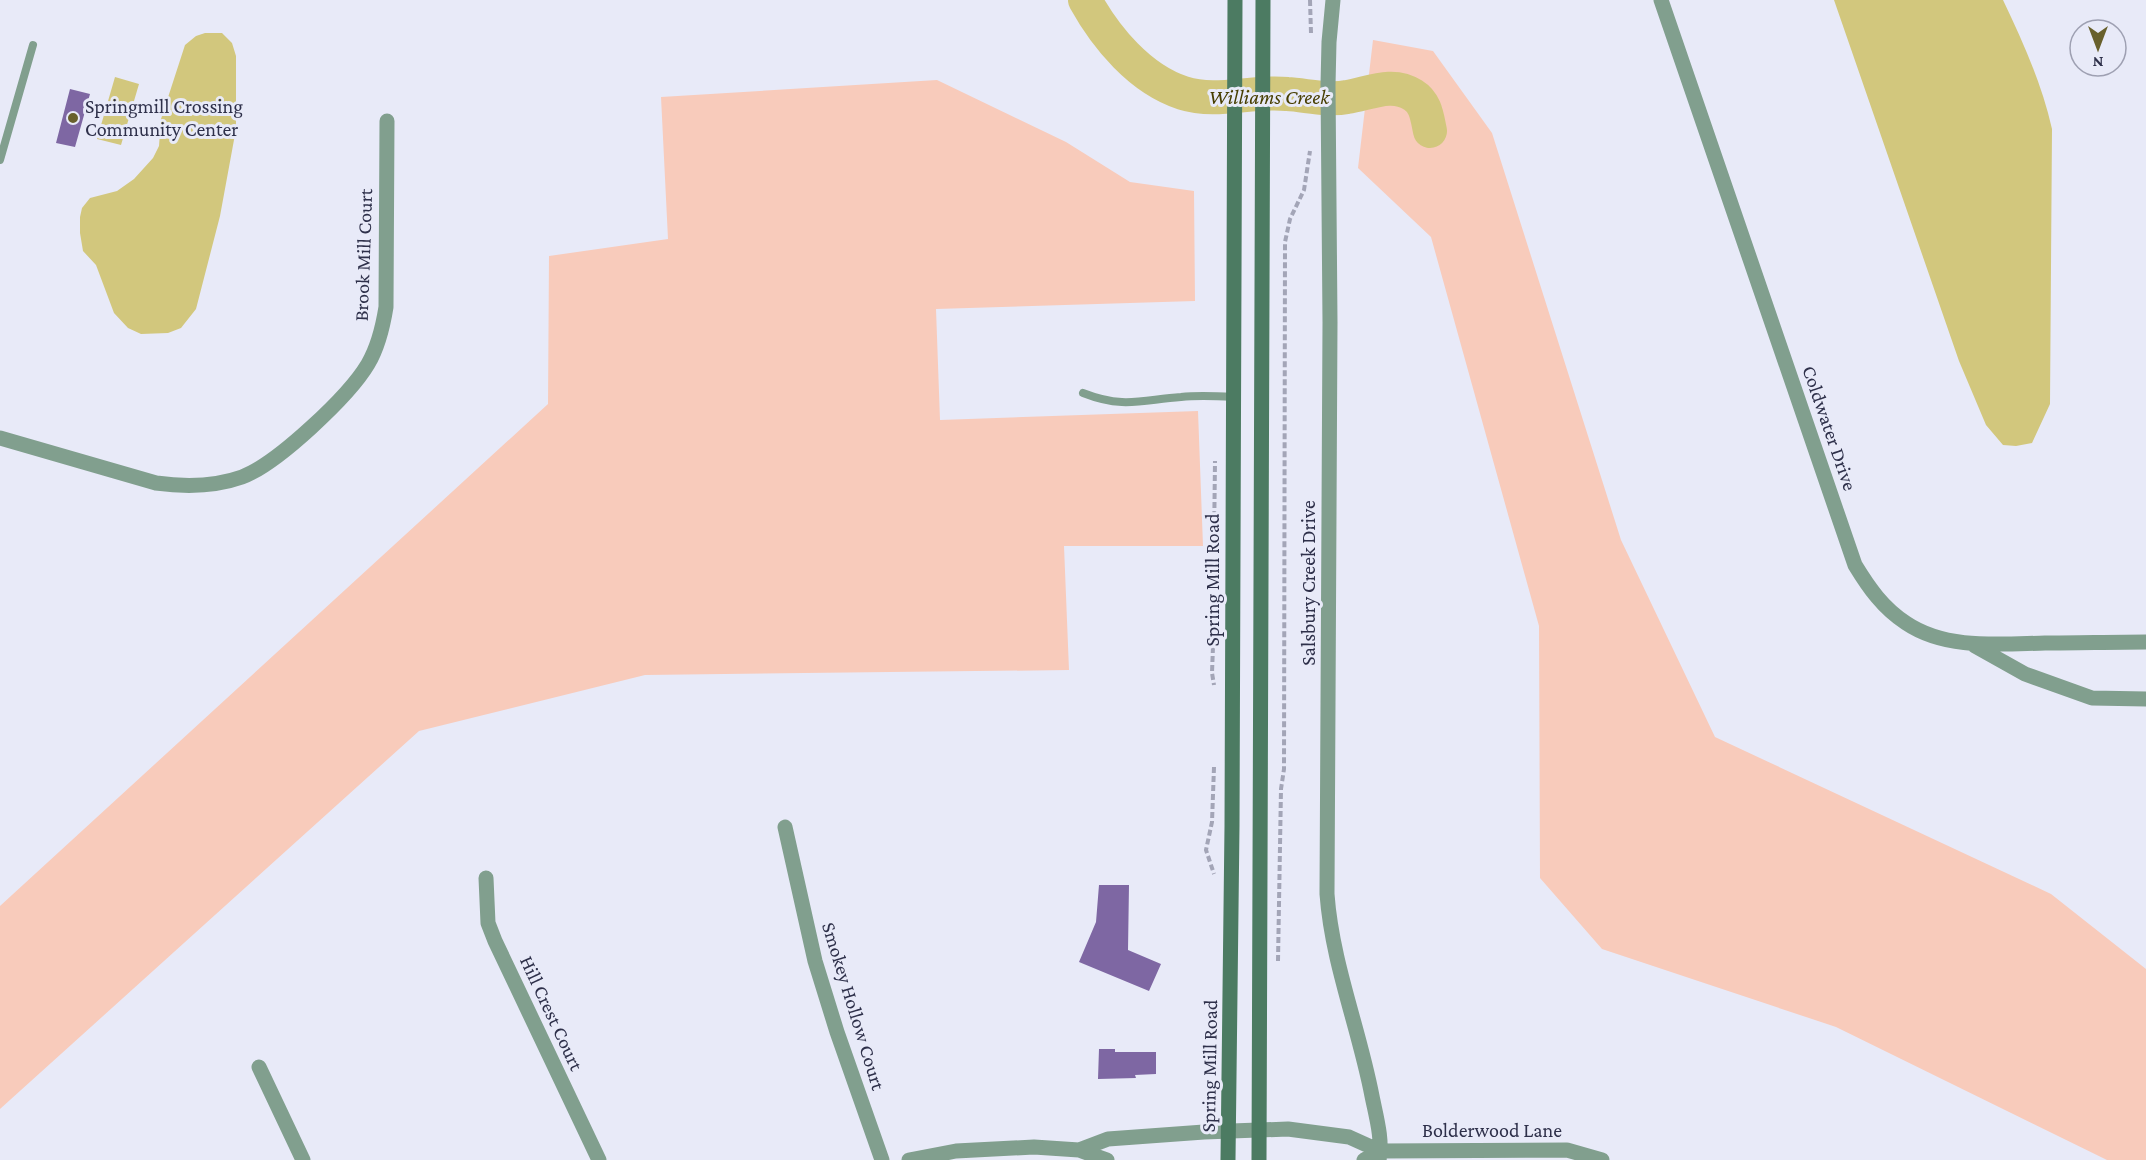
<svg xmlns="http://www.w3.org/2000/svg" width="2146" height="1160" font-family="'Crimson Pro',serif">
	<rect width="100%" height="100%" fill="#e8eaf8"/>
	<path fill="#f8cbbb" d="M1373,40l60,11 59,82 129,407 94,197 336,157 95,75v191h-39l-271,-133 -234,-78 -62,-71 -1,-252 -108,-389 -73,-69z
		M937,80l129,62 64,40 64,9 1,110 -259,8 4,111 258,-9 5,135h-139l5,124 -424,5 -226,56 -419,378v-203l548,-502 1,-148 119,-17 -7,-142z"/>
	<path fill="#d2c77d" d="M1834,0h169c20,42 39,84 49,129l-2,275 -18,39 -16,3 -13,-1 -17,-20 -27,-64z
		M205,33h17l10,10 4,13v73l-16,87 -24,93 -15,19 -13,5 -27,1 -13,-6 -14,-15 -18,-48 -13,-14 -3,-18v-16l2,-9 8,-10 27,-7 17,-12 19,-21 6,-12 2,-27 24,-74 11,-9z
		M115,77l24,7 -18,61 -24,-6z"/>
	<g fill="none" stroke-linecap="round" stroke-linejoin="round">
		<path stroke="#d2c77d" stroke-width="34" d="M1085,0c21,38 55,79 98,93 34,11 69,-3 104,1 19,1 40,7 60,3 21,-3 45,-16 66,-2 13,8 14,22 17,36"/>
	</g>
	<path fill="#7e67a3" d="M70,89l20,5 -15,53 -19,-4z
		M1099,885h30l-1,65 33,14 -12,27 -70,-29 17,-40z
		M1099,1049h16v3h41v22l-21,1 1,3 -38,1z"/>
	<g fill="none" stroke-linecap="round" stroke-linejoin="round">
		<path stroke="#a3a5b7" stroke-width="4" stroke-dasharray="6 3" stroke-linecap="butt" d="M1310,0l1,33
			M1214,544l1,-83
			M1214,620l-2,53 2,12
			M1214,767l-2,55 -6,28 8,24
			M1278,961l3,-172 3,-20 1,-527 5,-23 14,-29 6,-39"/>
		<path stroke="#819f8e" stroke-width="8" d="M0,160l33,-115
			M1083,393c41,16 58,7 98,4 18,-2 35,-1 53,0"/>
		<path stroke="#819f8e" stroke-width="15" d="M1333,0l-4,42 -1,43 2,237 -3,572c5,69 32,134 45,202 4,20 11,44 7,64
			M1661,0l194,565c14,23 28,43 51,58 40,27 93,21 139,20 33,0 67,-1 101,-1
			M0,438l156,45c29,4 58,4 86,-6 35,-13 107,-81 126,-113 10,-17 15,-38 18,-57l1,-186
			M1975,646l50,28 67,24 54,1
			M785,827l30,134 22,71 45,128
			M486,878l2,45 7,18 104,219
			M259,1067l44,93
			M1079,1150l29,-11 96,-7 84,-3 61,8 31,14 187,-1 35,10
			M909,1160l47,-9 78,-4 45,3 28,10
			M1364,1160l16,-9"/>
		<path stroke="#4c7b62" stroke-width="15" d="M1228,1160l4,-334 3,-826
			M1259,1160l4,-1160"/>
	</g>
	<circle fill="#68602c" stroke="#e8eaf8" stroke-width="2" cx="73" cy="118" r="6"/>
	<g text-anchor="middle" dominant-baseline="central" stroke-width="6" stroke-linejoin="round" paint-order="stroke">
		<g font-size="20" fill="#2e304a" stroke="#e8eaf8" text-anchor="start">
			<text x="85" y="106">Springmill Crossing<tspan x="85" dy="23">Community Center</tspan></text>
		</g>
		<g font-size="20" fill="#2e304a" stroke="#e8eaf8">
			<text transform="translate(363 255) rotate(-88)">Brook Mill Court</text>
			<text transform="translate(1830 428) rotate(71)">Coldwater Drive</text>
			<text transform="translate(1212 580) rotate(-90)">Spring Mill Road</text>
			<text transform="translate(1308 583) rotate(-90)">Salsbury Creek Drive</text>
			<text transform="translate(854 1006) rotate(73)">Smokey Hollow Court</text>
			<text transform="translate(552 1013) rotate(65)">Hill Crest Court</text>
			<text transform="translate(1209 1066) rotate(-89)">Spring Mill Road</text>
			<text x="1492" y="1130">Bolderwood Lane</text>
		</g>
		<g font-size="21" font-style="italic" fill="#473e01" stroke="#e8eaf8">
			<text x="1269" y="97">Williams Creek</text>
		</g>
	</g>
	<g transform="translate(2098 48) rotate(180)"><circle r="28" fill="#e8eaf8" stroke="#9ea0b2" stroke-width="1.5"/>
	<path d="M0-4.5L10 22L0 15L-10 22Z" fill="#68602c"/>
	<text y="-9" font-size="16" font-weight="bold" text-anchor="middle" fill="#2e304a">N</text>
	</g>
</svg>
